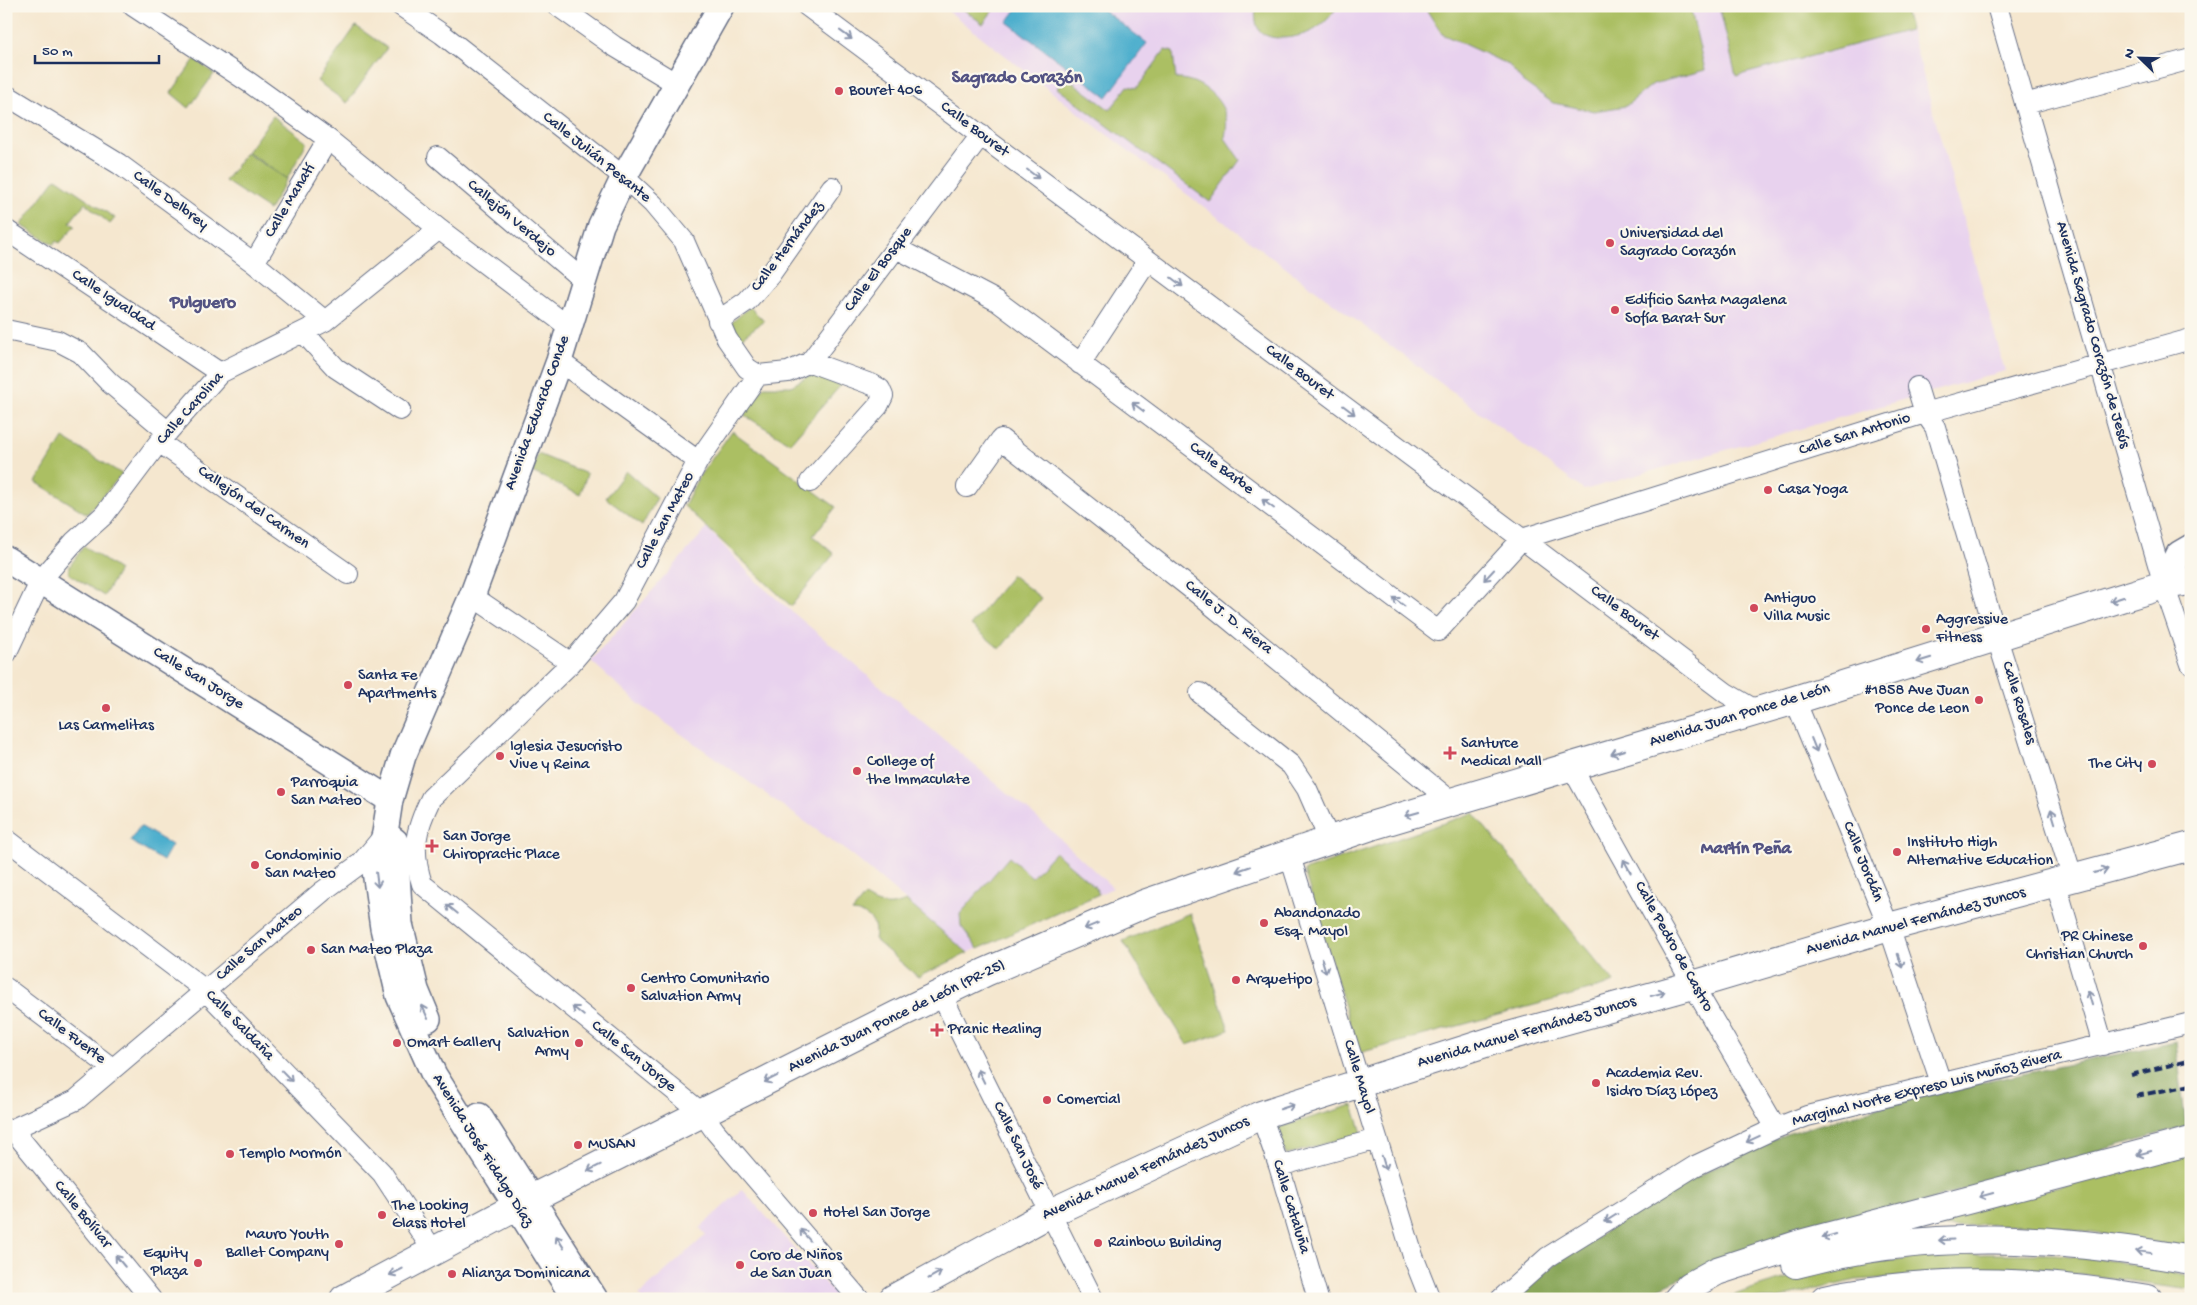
<svg xmlns="http://www.w3.org/2000/svg" width="2197" height="1305" font-family="'Gochi Hand',sans-serif">
	<rect width="100%" height="100%" fill="#fbf7ec"/>
	<filter id="ink" filterUnits="userSpaceOnUse"><feTurbulence type="fractalNoise" baseFrequency=".02" numOctaves="2"/><feDisplacementMap in="SourceGraphic" scale="10" xChannelSelector="R" yChannelSelector="G"/><feConvolveMatrix kernelMatrix="1 2 1 2 8 2 1 2 1" color-interpolation-filters="sRGB"/></filter>
	<filter id="wash" filterUnits="userSpaceOnUse"><feTurbulence type="fractalNoise" baseFrequency=".0096" numOctaves="4" result="noise"/><feDisplacementMap in="SourceGraphic" scale="20" xChannelSelector="R" yChannelSelector="G"/><feGaussianBlur stdDeviation="1.12" result="paint"/><feColorMatrix in="noise" values="0 0 0 0 0 0 0 0 0 0 0 0 0 0 0 0 0 1.4 0 .05"/><feComposite in="paint" operator="in"/></filter>
	<g filter="url(#wash)">
		<rect width="100%" height="100%" fill="#f5e7cf"/>
		<path fill="#e8d2ee" d="M942,6h962l101,365 -421,119 -490,-365z
			M707,528l52,56 284,239 70,65 -145,65 -116,-98 -213,-151 -48,-43z
			M742,1189l96,109 -196,1 -3,-4 67,-60 -6,-7z"/>
		<path fill="#abbf63" stroke="#637760" d="M959,6h37l-13,18z
			M1258,6h79c-5,10 -15,20 -25,25 -14,7 -54,15 -56,-10 -1,-6 -1,-10 2,-15z
			M1424,6h266l15,64 -52,14 -27,22 -32,5 -41,-8 -31,-22 -13,-16 -67,-31z
			M1719,6h185l6,24 -174,46z
			M356,26l31,22 -40,55 -30,-22z
			M1165,50l8,2 3,27c20,-1 43,15 49,35 3,9 1,16 0,24l15,22 -30,42 -153,-114 9,-11 44,33 18,-24 9,2z
			M195,59l19,15 -25,34 -18,-15z
			M273,116l34,26 -20,37 -40,-27z
			M246,153l41,26 -18,31 -44,-29z
			M56,178l59,40 -5,6 -25,-21 -15,19 5,4 -15,17 -4,-2 -2,4 -33,-20z
			M750,307l14,14 -23,17 -10,-15z
			M812,374l29,11 -51,58 -46,-28 20,-29h27z
			M732,431l104,76 -23,29 21,18 -43,52 -107,-100 14,-28z
			M63,438l59,36 -35,40 -51,-32z
			M538,454l49,20 -7,21 -48,-23z
			M626,471l31,27 -15,28 -36,-28z
			M84,546l35,24 -15,26 -35,-22v-7z
			M1012,575l29,23 -41,51 -29,-24z
			M1473,813l142,170 -256,70 -55,-182z
			M1055,852l40,35 4,7 -121,55 -17,-23 -1,-12 49,-57 23,20z
			M864,897c16,9 25,11 42,4l62,52 -50,24 -44,-38c4,-16 -5,-26 -22,-27z
			M1190,913l39,117 -42,15 -64,-104z
			M1353,1105l9,28 -76,22 -9,-27z
			M2191,1155v94c-49,-9 -98,-18 -148,-23 -62,-5 -125,3 -186,13l199,-52z
			M1986,1254h67l63,7 75,16v12l-140,-19 -69,1 -126,9 -80,19h-51c82,-35 174,-41 261,-45z"/>
		<path fill="#88a659" stroke="#526a5c" d="M2176,1042l10,84 -207,59 -278,84 -66,30h-124l50,-39 107,-68 63,-33 55,-25 141,-40z"/>
		<path fill="#4eafcd" stroke="#346f96" d="M1019,6h79l49,37 -40,54 -100,-75z
			M140,826l32,19 -9,16 -33,-20z"/>
	</g>
	<g filter="url(#ink)">
		<g fill="none" stroke-linecap="round" stroke-linejoin="round">
			<defs>
				<path id="minor" d="M133,6l117,77 78,56 111,90 130,98
					M401,6l41,28 182,143 29,27 31,37 43,98 20,29 11,7
					M558,6l56,40 63,38
					M807,6l715,533 204,154 31,18h8
					M1997,6l167,579 27,79
					M6,95l113,69 135,99 71,58
					M2025,104l166,-45
					M438,157l146,124
					M6,230l214,143
					M896,248l101,53 441,330 84,-92 403,-126 266,-74
					M254,263l74,-124
					M718,321l29,-20 23,-26 62,-88
					M6,330l52,11 23,12 29,30 58,49
					M303,332l33,36 64,42
					M559,361l139,100
					M1080,364l68,-104
					M758,375l-60,86 -74,140 -53,62 -140,135c-16,33 -20,51 -9,86l281,230 12,17 144,168
					M758,375l30,-3 22,-10 171,-227
					M1917,387l8,26 10,14 62,211 76,241
					M159,442l189,132
					M810,482l68,-76 5,-10 -3,-7 -7,-4 -63,-23
					M967,487l34,-48 197,155 254,208
					M472,596l99,67
					M6,654l35,-74 33,-38 30,-27 55,-73 61,-69 105,-52 114,-92
					M1200,693l91,72 16,24 22,50
					M1795,700l94,227 52,156
					M1571,766l122,219 83,143
					M6,839l199,151 177,183 52,79
					M1289,853l124,403 17,43
					M2056,884l47,161
					M6,988l106,80
					M941,994l152,305
					M1261,1115l18,51 39,133
					M13,1130l138,169
					M6,1132l70,-32 247,-209 38,-28 21,-25
					M1279,1166l98,-27
					M1501,1299l47,-42 147,-91 81,-38 31,-12 384,-93"/>
				<path id="tertiary" d="M6,559l384,241
					M2164,585l15,-31 12,-7
					M385,833l10,8 5,83 16,66 12,29
					M479,1116l116,183
					M575,1299l-141,-224 -35,-79 -16,-68 -8,-57 10,-38 5,-33 13,-44 69,-160 87,-235 42,-136 23,-48 97,-171"/>
				<path id="secondary" d="M893,1299l157,-86 211,-98 237,-76 195,-54 196,-58 302,-81"/>
				<path id="primary" d="M344,1299l189,-101 364,-183 89,-43 158,-68 230,-79 421,-125 326,-102 43,-13 27,-4"/>
				<path id="motorway" d="M1796,1264c134,-36 260,-28 395,-4
					M1678,1299l12,-13 27,-15 83,-27 391,-103
					M1825,1299c20,-5 40,-7 60,-10 90,-11 174,-5 263,10"/>
			</defs>
			<use href="#minor" stroke="#676f86" stroke-width="22"/>
			<use href="#tertiary" stroke="#676f86" stroke-width="28"/>
			<use href="#secondary" stroke="#676f86" stroke-width="30"/>
			<use href="#primary" stroke="#676f86" stroke-width="30"/>
			<use href="#motorway" stroke="#676f86" stroke-width="30"/>
			<use href="#minor" stroke="#fff" stroke-width="20"/>
			<use href="#tertiary" stroke="#fff" stroke-width="25"/>
			<use href="#secondary" stroke="#fff" stroke-width="28"/>
			<use href="#primary" stroke="#fff" stroke-width="28"/>
			<use href="#motorway" stroke="#fff" stroke-width="28"/>
			<path stroke="#1b2f5e" stroke-width="4" stroke-dasharray="8 4" stroke-linecap="butt" d="M2131,1075l60,-15
				M2136,1096l55,-11"/>
		</g>
		<defs><path id="oneway-shaft" d="M-6 0H5M1.5-3L5.5 0L1.5 3" fill="none" stroke-width="1.6" stroke-linecap="round" stroke-linejoin="round" transform="scale(1.25)"/></defs>
		<g stroke="#8d97ae">
			<use href="#oneway-shaft" transform="translate(846 35) rotate(36)"/>
			<use href="#oneway-shaft" transform="translate(1033 174) rotate(37)"/>
			<use href="#oneway-shaft" transform="translate(1177 282) rotate(37)"/>
			<use href="#oneway-shaft" transform="translate(1138 407) rotate(-143)"/>
			<use href="#oneway-shaft" transform="translate(1349 410) rotate(37)"/>
			<use href="#oneway-shaft" transform="translate(1268 504) rotate(-143)"/>
			<use href="#oneway-shaft" transform="translate(1489 575) rotate(133)"/>
			<use href="#oneway-shaft" transform="translate(2117 599) rotate(162)"/>
			<use href="#oneway-shaft" transform="translate(1399 602) rotate(-143)"/>
			<use href="#oneway-shaft" transform="translate(1924 660) rotate(163)"/>
			<use href="#oneway-shaft" transform="translate(1814 745) rotate(68)"/>
			<use href="#oneway-shaft" transform="translate(1618 752) rotate(163)"/>
			<use href="#oneway-shaft" transform="translate(1412 814) rotate(164)"/>
			<use href="#oneway-shaft" transform="translate(2053 816) rotate(-107)"/>
			<use href="#oneway-shaft" transform="translate(1627 866) rotate(-119)"/>
			<use href="#oneway-shaft" transform="translate(1243 869) rotate(161)"/>
			<use href="#oneway-shaft" transform="translate(2101 871) rotate(-16)"/>
			<use href="#oneway-shaft" transform="translate(377 880) rotate(83)"/>
			<use href="#oneway-shaft" transform="translate(452 909) rotate(-141)"/>
			<use href="#oneway-shaft" transform="translate(1091 926) rotate(157)"/>
			<use href="#oneway-shaft" transform="translate(1900 961) rotate(72)"/>
			<use href="#oneway-shaft" transform="translate(1324 966) rotate(73)"/>
			<use href="#oneway-shaft" transform="translate(1658 994) rotate(-15)"/>
			<use href="#oneway-shaft" transform="translate(2090 998) rotate(-106)"/>
			<use href="#oneway-shaft" transform="translate(578 1011) rotate(-141)"/>
			<use href="#oneway-shaft" transform="translate(425 1012) rotate(-114)"/>
			<use href="#oneway-shaft" transform="translate(287 1076) rotate(46)"/>
			<use href="#oneway-shaft" transform="translate(981 1076) rotate(-116)"/>
			<use href="#oneway-shaft" transform="translate(771 1079) rotate(153)"/>
			<use href="#oneway-shaft" transform="translate(1287 1107) rotate(-18)"/>
			<use href="#oneway-shaft" transform="translate(1753 1139) rotate(155)"/>
			<use href="#oneway-shaft" transform="translate(2144 1153) rotate(165)"/>
			<use href="#oneway-shaft" transform="translate(1384 1163) rotate(73)"/>
			<use href="#oneway-shaft" transform="translate(594 1168) rotate(154)"/>
			<use href="#oneway-shaft" transform="translate(1986 1195) rotate(165)"/>
			<use href="#oneway-shaft" transform="translate(1611 1218) rotate(148)"/>
			<use href="#oneway-shaft" transform="translate(805 1235) rotate(-131)"/>
			<use href="#oneway-shaft" transform="translate(1829 1236) rotate(165)"/>
			<use href="#oneway-shaft" transform="translate(1946 1240) rotate(177)"/>
			<use href="#oneway-shaft" transform="translate(560 1242) rotate(-122)"/>
			<use href="#oneway-shaft" transform="translate(2143 1252) rotate(-172)"/>
			<use href="#oneway-shaft" transform="translate(120 1261) rotate(-130)"/>
			<use href="#oneway-shaft" transform="translate(396 1272) rotate(153)"/>
			<use href="#oneway-shaft" transform="translate(935 1275) rotate(-29)"/>
		</g>
	</g>
	<g fill="#d1495b" stroke="#fbf7ec" stroke-width="2">
		<circle cx="839" cy="91" r="5"/>
		<circle cx="1610" cy="243" r="5"/>
		<circle cx="1615" cy="310" r="5"/>
		<circle cx="1768" cy="490" r="5"/>
		<circle cx="1754" cy="608" r="5"/>
		<circle cx="1926" cy="629" r="5"/>
		<circle cx="348" cy="685" r="5"/>
		<circle cx="1979" cy="700" r="5"/>
		<circle cx="106" cy="708" r="5"/>
		<path d="M1447.5 745.5h5v5h5v5h-5v5h-5v-5h-5v-5h5z"/>
		<circle cx="500" cy="756" r="5"/>
		<circle cx="2152" cy="764" r="5"/>
		<circle cx="857" cy="771" r="5"/>
		<circle cx="281" cy="792" r="5"/>
		<path d="M429.5 838.5h5v5h5v5h-5v5h-5v-5h-5v-5h5z"/>
		<circle cx="1897" cy="852" r="5"/>
		<circle cx="255" cy="865" r="5"/>
		<circle cx="1264" cy="923" r="5"/>
		<circle cx="2143" cy="946" r="5"/>
		<circle cx="311" cy="950" r="5"/>
		<circle cx="1236" cy="980" r="5"/>
		<circle cx="631" cy="988" r="5"/>
		<path d="M934.5 1022.5h5v5h5v5h-5v5h-5v-5h-5v-5h5z"/>
		<circle cx="397" cy="1043" r="5"/>
		<circle cx="579" cy="1043" r="5"/>
		<circle cx="1596" cy="1083" r="5"/>
		<circle cx="1047" cy="1100" r="5"/>
		<circle cx="578" cy="1145" r="5"/>
		<circle cx="230" cy="1154" r="5"/>
		<circle cx="813" cy="1213" r="5"/>
		<circle cx="382" cy="1215" r="5"/>
		<circle cx="1098" cy="1243" r="5"/>
		<circle cx="339" cy="1244" r="5"/>
		<circle cx="198" cy="1263" r="5"/>
		<circle cx="740" cy="1265" r="5"/>
		<circle cx="452" cy="1274" r="5"/>
	</g>
	<g text-anchor="middle" dominant-baseline="central" stroke-width="4.5" stroke-linejoin="round" paint-order="stroke">
		<g font-size="16" fill="#1b2f5e" stroke="#fbf7ec" text-anchor="start">
			<text x="849" y="91">Bouret 406</text>
			<text x="1620" y="234">Universidad del<tspan x="1620" dy="18">Sagrado Corazón</tspan></text>
			<text x="1625" y="301">Edificio Santa Magalena<tspan x="1625" dy="18">Sofía Barat Sur</tspan></text>
			<text x="1778" y="490">Casa Yoga</text>
			<text x="1764" y="599">Antiguo<tspan x="1764" dy="18">Villa Music</tspan></text>
			<text x="1936" y="620">Aggressive<tspan x="1936" dy="18">Fitness</tspan></text>
			<text x="358" y="676">Santa Fe<tspan x="358" dy="18">Apartments</tspan></text>
			<text x="1969" y="691" text-anchor="end">#1858 Ave Juan<tspan x="1969" dy="18">Ponce de Leon</tspan></text>
			<text x="106" y="726" text-anchor="middle">Las Carmelitas</text>
			<text x="1461" y="744">Santurce<tspan x="1461" dy="18">Medical Mall</tspan></text>
			<text x="510" y="747">Iglesia Jesucristo<tspan x="510" dy="18">Vive y Reina</tspan></text>
			<text x="867" y="762">College of<tspan x="867" dy="18">the Immaculate</tspan></text>
			<text x="2142" y="764" text-anchor="end">The City</text>
			<text x="291" y="783">Parroquia<tspan x="291" dy="18">San Mateo</tspan></text>
			<text x="443" y="837">San Jorge<tspan x="443" dy="18">Chiropractic Place</tspan></text>
			<text x="1907" y="843">Instituto High<tspan x="1907" dy="18">Alternative Education</tspan></text>
			<text x="265" y="856">Condominio<tspan x="265" dy="18">San Mateo</tspan></text>
			<text x="1274" y="914">Abandonado<tspan x="1274" dy="18">Esq. Mayol</tspan></text>
			<text x="2133" y="937" text-anchor="end">PR Chinese<tspan x="2133" dy="18">Christian Church</tspan></text>
			<text x="321" y="950">San Mateo Plaza</text>
			<text x="641" y="979">Centro Comunitario<tspan x="641" dy="18">Salvation Army</tspan></text>
			<text x="1246" y="980">Arquetipo</text>
			<text x="948" y="1030">Pranic Healing</text>
			<text x="569" y="1034" text-anchor="end">Salvation<tspan x="569" dy="18">Army</tspan></text>
			<text x="407" y="1043">Omart Gallery</text>
			<text x="1606" y="1074">Academia Rev.<tspan x="1606" dy="18">Isidro Díaz López</tspan></text>
			<text x="1057" y="1100">Comercial</text>
			<text x="588" y="1145">MUSAN</text>
			<text x="240" y="1154">Templo Mormón</text>
			<text x="392" y="1206">The Looking<tspan x="392" dy="18">Glass Hotel</tspan></text>
			<text x="823" y="1213">Hotel San Jorge</text>
			<text x="329" y="1235" text-anchor="end">Mauro Youth<tspan x="329" dy="18">Ballet Company</tspan></text>
			<text x="1108" y="1243">Rainbow Building</text>
			<text x="188" y="1254" text-anchor="end">Equity<tspan x="188" dy="18">Plaza</tspan></text>
			<text x="750" y="1256">Coro de Niños<tspan x="750" dy="18">de San Juan</tspan></text>
			<text x="462" y="1274">Alianza Dominicana</text>
		</g>
		<g font-size="16" fill="#1b2f5e" stroke="#fbf7ec">
			<text transform="translate(974 130) rotate(37)">Calle Bouret</text>
			<text transform="translate(596 158) rotate(39)">Calle Julián Pesante</text>
			<text transform="translate(170 201) rotate(36)">Calle Delbrey</text>
			<text transform="translate(291 201) rotate(-59)">Calle Manatí</text>
			<text transform="translate(511 219) rotate(40)">Callejón Verdejo</text>
			<text transform="translate(788 247) rotate(-53)">Calle Hernández</text>
			<text transform="translate(879 270) rotate(-53)">Calle El Bosque</text>
			<text transform="translate(113 301) rotate(34)">Calle Igualdad</text>
			<text transform="translate(2092 335) rotate(74)">Avenida Sagrado Corazón de Jesús</text>
			<text transform="translate(1299 373) rotate(37)">Calle Bouret</text>
			<text transform="translate(191 409) rotate(-48)">Calle Carolina</text>
			<text transform="translate(538 413) rotate(-70)">Avenida Eduardo Conde</text>
			<text transform="translate(1855 435) rotate(-17)">Calle San Antonio</text>
			<text transform="translate(1221 469) rotate(37)">Calle Barbe</text>
			<text transform="translate(253 508) rotate(35)">Callejón del Carmen</text>
			<text transform="translate(666 521) rotate(-62)">Calle San Mateo</text>
			<text transform="translate(1624 614) rotate(37)">Calle Bouret</text>
			<text transform="translate(1228 618) rotate(39)">Calle J. D. Riera</text>
			<text transform="translate(198 679) rotate(32)">Calle San Jorge</text>
			<text transform="translate(2018 703) rotate(73)">Calle Rosales</text>
			<text transform="translate(1740 716) rotate(-17)">Avenida Juan Ponce de León</text>
			<text transform="translate(1862 862) rotate(68)">Calle Jordán</text>
			<text transform="translate(1916 922) rotate(-15)">Avenida Manuel Fernández Juncos</text>
			<text transform="translate(260 944) rotate(-40)">Calle San Mateo</text>
			<text transform="translate(1673 947) rotate(61)">Calle Pedro de Castro</text>
			<text transform="translate(897 1017) rotate(-26)">Avenida Juan Ponce de León (PR-25)</text>
			<text transform="translate(239 1026) rotate(46)">Calle Saldaña</text>
			<text transform="translate(1527 1033) rotate(-16)">Avenida Manuel Fernández Juncos</text>
			<text transform="translate(71 1037) rotate(37)">Calle Fuerte</text>
			<text transform="translate(633 1057) rotate(39)">Calle San Jorge</text>
			<text transform="translate(1358 1077) rotate(73)">Calle Mayol</text>
			<text transform="translate(1927 1089) rotate(-14)">Marginal Norte Expreso Luis Muñoz Rivera</text>
			<text transform="translate(1017 1146) rotate(64)">Calle San José</text>
			<text transform="translate(482 1151) rotate(58)">Avenida José Fidalgo Díaz</text>
			<text transform="translate(1146 1169) rotate(-25)">Avenida Manuel Fernández Juncos</text>
			<text transform="translate(1290 1207) rotate(73)">Calle Cataluña</text>
			<text transform="translate(82 1215) rotate(51)">Calle Bolívar</text>
		</g>
		<g font-size="18" font-weight="bold" fill="#535383" stroke="#fbf7ec">
			<text x="1017" y="78">Sagrado Corazón</text>
			<text x="203" y="303">Pulguero</text>
			<text x="1746" y="849">Martín Peña</text>
		</g>
	</g>
	<rect width="2197" height="1305" fill="none" stroke="#fbf7ec" stroke-width="25"/>
	<g transform="translate(2140 58) rotate(293)" stroke="#fbf7ec" stroke-width="4" paint-order="stroke">
	<path d="M0-4L9 19L0 12L-9 19Z" fill="#1b2f5e"/>
	<text y="-8" font-size="14" font-weight="bold" text-anchor="middle" fill="#1b2f5e">N</text>
	</g>
	<path d="M35 55v8h124v-8" fill="none" stroke="#1b2f5e" stroke-width="2.5"/>
	<text x="42" y="55" font-size="15" fill="#1b2f5e" stroke="#fbf7ec" stroke-width="4" paint-order="stroke">50 m</text>
</svg>
